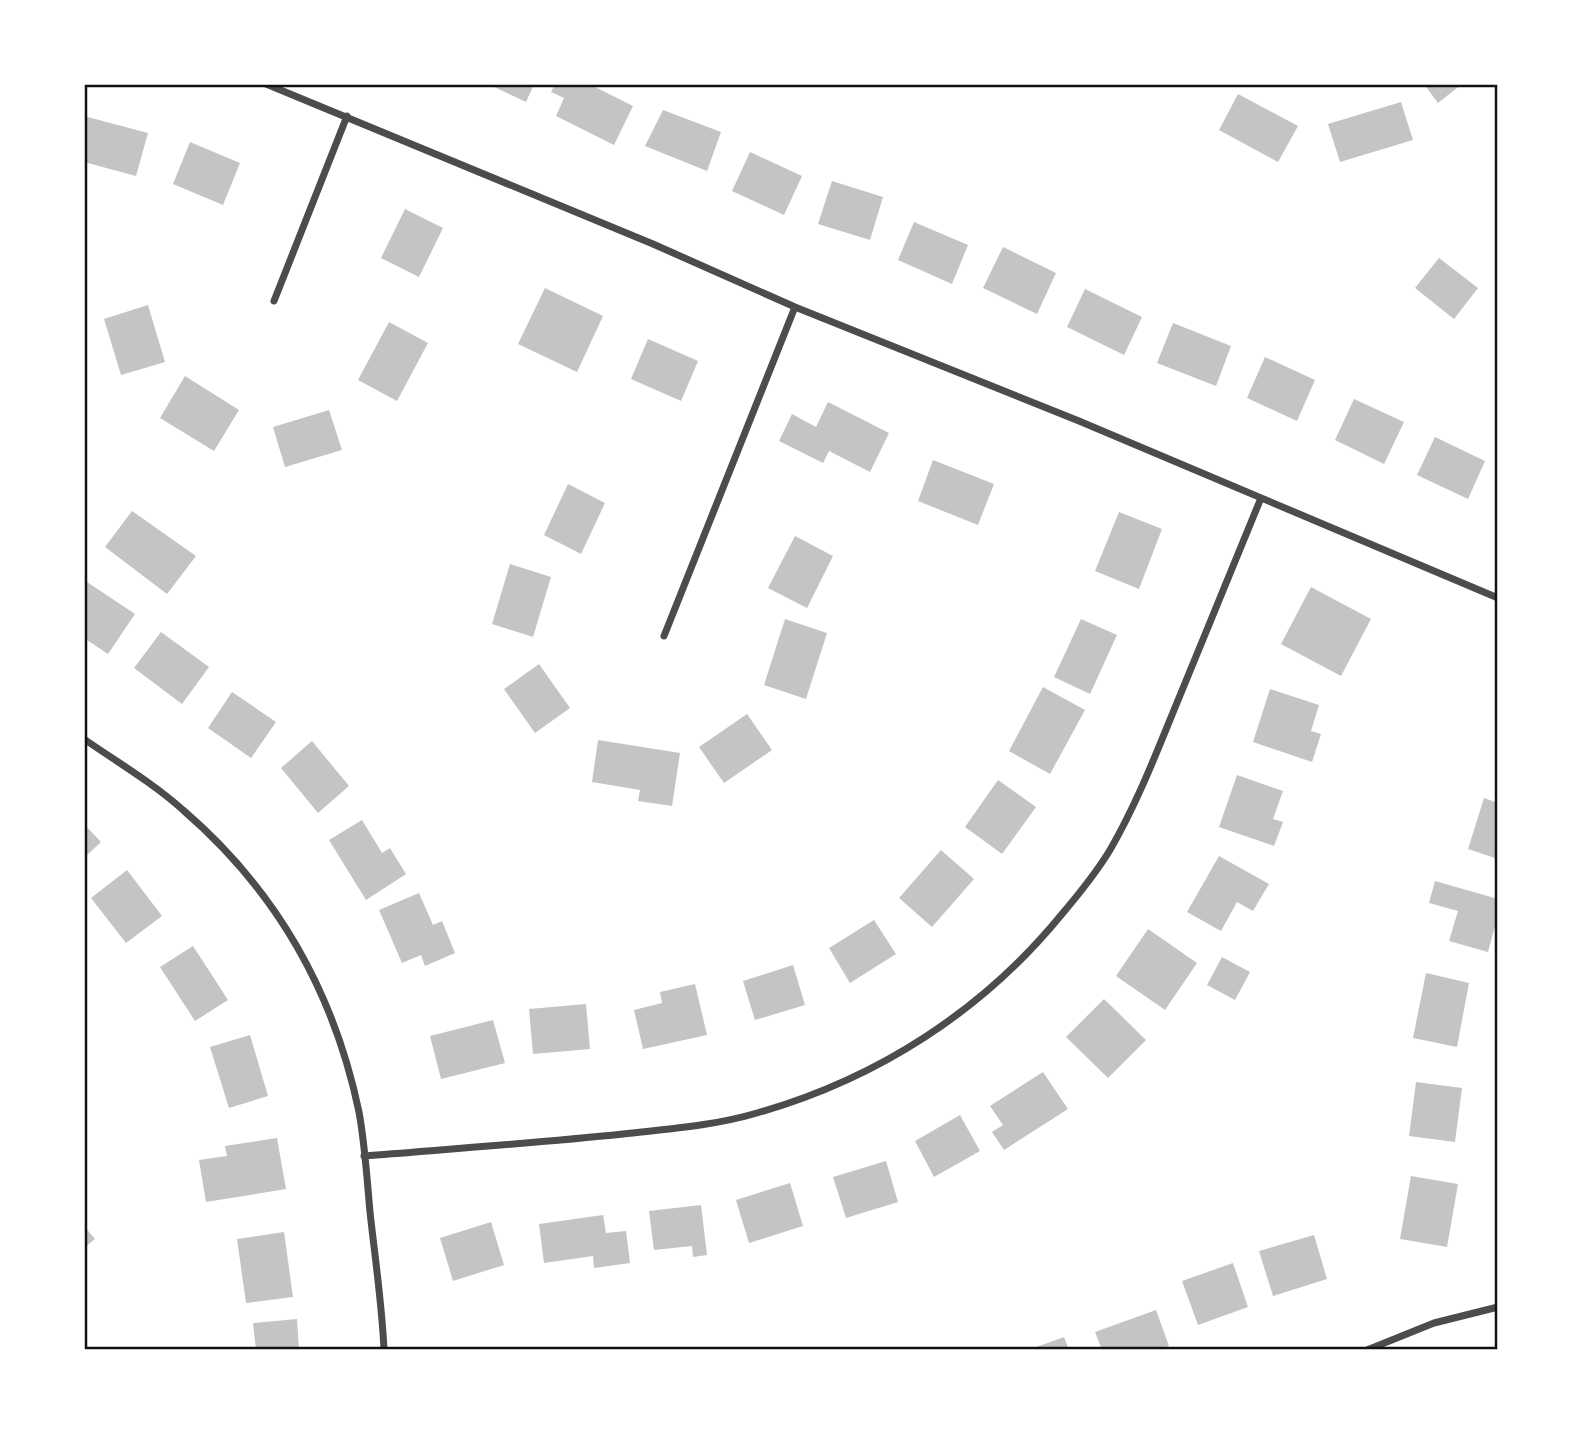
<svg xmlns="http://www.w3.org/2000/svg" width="1582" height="1434" font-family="Lato,sans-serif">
	<rect width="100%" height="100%" fill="#fff"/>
	<path fill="#c4c4c4" d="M488,84h46l-8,18z
		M555,84h34l44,22 -19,39 -58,-29 8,-18 -13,-6z
		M1424,84h38l-24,19z
		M1238,94l60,32 -20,36 -59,-32z
		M1401,102l12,38 -73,22 -12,-38z
		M663,110l58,22 -14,39 -62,-25z
		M84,116l64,17 -12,43 -52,-14z
		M190,142l50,21 -17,42 -50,-21z
		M750,152l52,24 -18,39 -52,-24z
		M832,181l51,16 -13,43 -52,-16z
		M405,209l38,19 -24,49 -38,-19z
		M914,222l54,23 -16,39 -54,-24z
		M1003,247l53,26 -19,41 -54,-26z
		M1439,258l39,30 -24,31 -39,-31z
		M545,288l58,28 -26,56 -59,-28z
		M1085,289l57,28 -18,38 -57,-28z
		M148,305l17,57 -44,13 -17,-56z
		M389,322l39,21 -31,58 -39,-21z
		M1173,323l58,23 -15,40 -59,-23z
		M648,339l50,22 -17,40 -50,-22z
		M1265,357l50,23 -18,41 -50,-23z
		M185,376l54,34 -25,41 -54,-33z
		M1354,399l50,23 -20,42 -49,-24z
		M828,402l61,31 -19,39 -41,-21 -6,12 -44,-22 13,-27 24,13z
		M329,410l13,40 -57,17 -12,-40z
		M1435,437l50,24 -17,38 -51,-24z
		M933,460l61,24 -16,41 -60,-24z
		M568,484l37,19 -24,51 -37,-19z
		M132,511l64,45 -29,38 -62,-47z
		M1119,512l43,17 -23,60 -44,-18z
		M795,536l38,20 -26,52 -39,-20z
		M510,564l41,13 -18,60 -41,-13z
		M87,582l48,32 -27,40 -24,-16v-51z
		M1311,587l60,32 -30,57 -60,-32z
		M785,619l42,14 -21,66 -42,-14z
		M1081,619l36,16 -27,59 -36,-17z
		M161,632l48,35 -27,37 -48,-36z
		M539,664l31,44 -35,25 -31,-44z
		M1043,687l42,23 -35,64 -41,-23z
		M1270,689l49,16 -8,26 10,3 -9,28 -59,-20z
		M232,692l44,30 -25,36 -43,-30z
		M747,714l25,36 -48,33 -25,-36z
		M598,740l82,13 -8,53 -34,-5 2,-11 -48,-8z
		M312,741l37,45 -31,27 -37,-45z
		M1237,775l46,16 -10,28 10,3 -9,24 -55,-19z
		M998,780l38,27 -34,47 -37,-27z
		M1484,798l14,5v56l-30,-10z
		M362,820l20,33 8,-5 16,26 -40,26 -37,-60z
		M84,824l17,18 -17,16z
		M941,850l33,29 -42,48 -33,-29z
		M1219,856l50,28 -16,27 -16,-9 -16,29 -34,-19z
		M127,870l35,46 -36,27 -35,-45z
		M1435,881l63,18v16l-10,37 -39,-11 9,-30 -29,-8z
		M419,893l14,32 9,-4 13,32 -30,13 -4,-11 -19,8 -23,-53z
		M874,920l22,34 -46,29 -21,-35z
		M1148,929l49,34 -32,47 -49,-34z
		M193,946l35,54 -33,21 -35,-54z
		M1222,957l28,15 -15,28 -28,-15z
		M793,965l12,40 -50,15 -12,-39z
		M1426,973l43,10 -12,64 -44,-9z
		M695,984l12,51 -64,14 -9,-39 28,-7 -2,-11z
		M1104,999l42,41 -38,38 -42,-41z
		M586,1004l4,45 -57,5 -4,-45z
		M493,1020l12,43 -64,16 -11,-43z
		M250,1035l18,61 -39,12 -19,-61z
		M1043,1072l25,37 -64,41 -12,-18 11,-7 -13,-19z
		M1416,1082l46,6 -7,54 -46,-6z
		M960,1115l20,36 -46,26 -19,-36z
		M277,1138l9,51 -80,13 -7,-42 28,-4 -2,-10z
		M886,1161l12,41 -52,16 -13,-41z
		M1411,1176l47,8 -11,63 -47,-8z
		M790,1183l13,43 -54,17 -13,-43z
		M701,1205l6,50 -14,2 -1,-11 -38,4 -5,-39z
		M603,1215l3,18 20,-2 4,32 -36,5 -1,-12 -49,7 -5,-39z
		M491,1222l13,43 -51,16 -13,-43z
		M84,1226l11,13 -11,9z
		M284,1232l9,65 -47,6 -9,-64z
		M1314,1235l13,44 -54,17 -14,-45z
		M1233,1263l15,44 -50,18 -16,-44z
		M1156,1310l13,36 -13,4h-54l-7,-18z
		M297,1319l2,31h-43l-3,-27z
		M1064,1337l5,13h-41z"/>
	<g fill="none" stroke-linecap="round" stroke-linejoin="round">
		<path stroke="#4c4c4c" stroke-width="7" d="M266,84l387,160 142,63 284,114 419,177
			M274,301l73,-185
			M664,636l131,-329
			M84,739c33,23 69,44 99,71 93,80 151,182 176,302 6,33 8,67 11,100 5,46 12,92 14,138
			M364,1156c86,-7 173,-13 259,-22 44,-5 90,-8 134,-21 120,-34 226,-102 305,-199 17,-20 34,-41 48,-64 29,-50 49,-104 71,-157 27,-65 53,-130 80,-195
			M1367,1350l67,-27 64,-16"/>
	</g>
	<rect width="1582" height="1434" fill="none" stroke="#ffffff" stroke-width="172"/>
	<rect x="86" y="86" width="1410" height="1262" fill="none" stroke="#111" stroke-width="2.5"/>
</svg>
